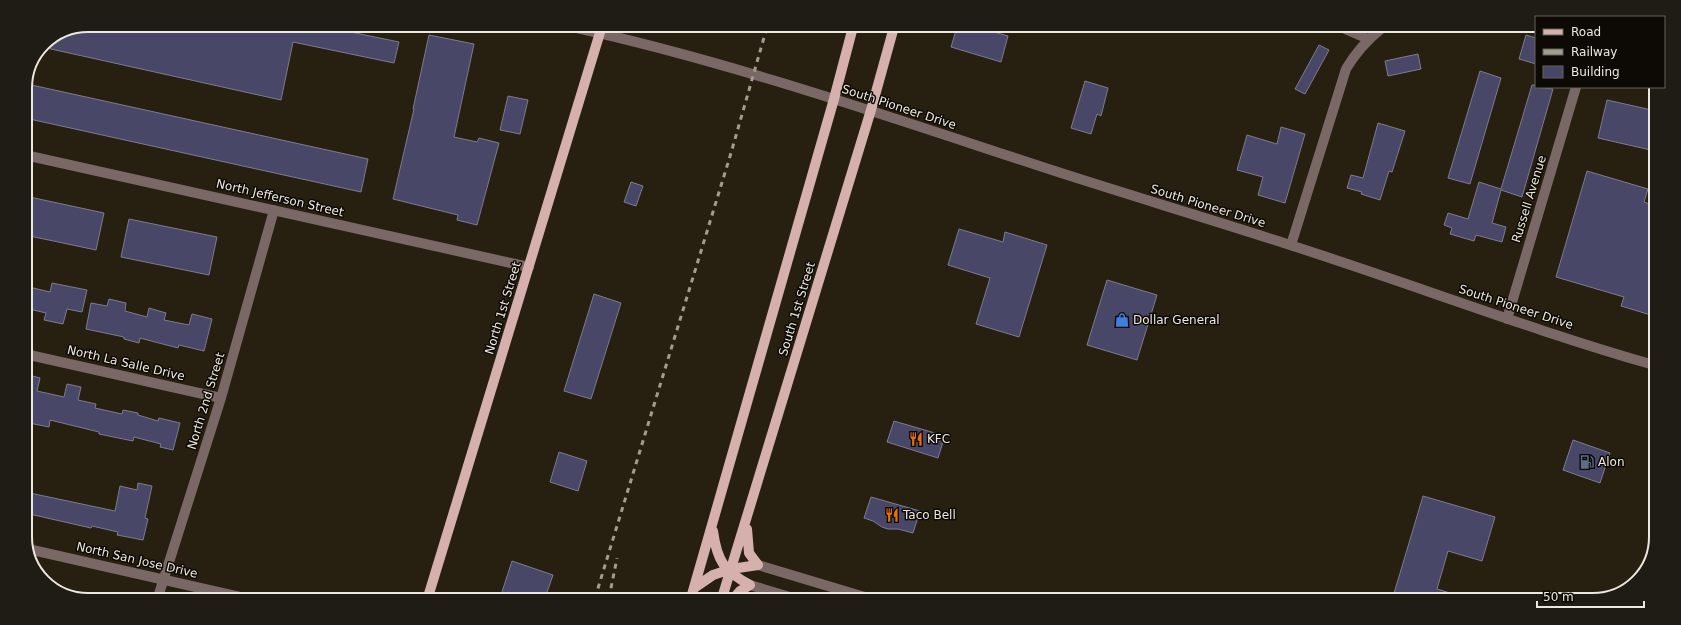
<svg xmlns="http://www.w3.org/2000/svg" width="1681" height="625" font-family="'DejaVu Sans',sans-serif">
	<rect width="100%" height="100%" fill="#272011"/>
	<path fill="#484767" stroke="#7c7c8e" d="M88,25h58l33,7 1,-7 142,1 77,16 -5,21 -101,-21 -12,58 -239,-53 2,-4z
		M957,27h20l31,9 -7,26 -50,-15z
		M429,35l45,9 -20,93 23,5 2,-4 20,5 -22,82 -20,-5 1,-5 -65,-16 21,-90h-1z
		M1526,35l10,3v26l-17,-5z
		M1319,45l10,5 -24,44 -10,-5z
		M1418,54l3,15 -33,7 -3,-15z
		M1480,71l21,7 -31,106 -22,-6z
		M1085,81l23,7 -7,28 -4,-2 -6,20 -20,-6z
		M27,84l341,75 -7,33 -336,-74v-27z
		M1532,85h4v2l17,2 -31,108 -21,-7 -9,33 14,4 -4,15 -26,-7 -2,6 -24,-7 2,-6 -8,-3 4,-12 20,6 11,-37 22,7z
		M508,96l20,4 -8,34 -20,-4z
		M1607,100l49,11 -1,40 -57,-13z
		M1378,123l27,8 -13,41 -3,-1 -9,29 -19,-6 1,-2 -15,-4 4,-13 12,3z
		M1281,127l24,7 -20,69 -27,-8 5,-18 -26,-7 10,-35 30,9z
		M1587,171l61,18 -4,13 11,4 -1,110 -33,-10 3,-9 -68,-20z
		M631,182l12,4 -7,20 -12,-4z
		M25,196l79,17 -8,37 -71,-15z
		M129,219l88,18 -8,38 -88,-18z
		M959,229l44,13 2,-10 42,13 -28,92 -43,-13 14,-46 -42,-13z
		M1107,280l50,15 -20,65 -50,-15z
		M52,283l35,7 -5,22 -15,-3 -4,15 -19,-4 2,-7 -21,-5v-22l25,6z
		M594,294l27,9 -30,96 -27,-8z
		M109,299l17,4 -1,8 22,6 2,-9 17,5 -2,7 25,5 3,-11 20,5 -8,32 -25,-6 -1,3 -38,-10 -1,5 -15,-4v-2l-38,-8 5,-26 16,3z
		M25,374l15,4 -3,13 27,6 3,-13 14,3 -3,13 18,4 -1,4 27,6 1,-4 15,3v2l20,6 1,-3 21,5 -7,27 -13,-3 1,-3 -27,-7 -1,4 -34,-7v-2l-49,-12 -1,7 -20,-4 2,-10 -6,-1z
		M894,421l51,15 -7,22 -51,-16z
		M1573,440l37,13 -10,30 -37,-13z
		M559,452l28,9 -9,30 -28,-9z
		M138,483l14,3 -7,32 3,1 -5,21 -26,-5 1,-3 -26,-6 -1,2 -66,-15v-21l90,19 5,-25 17,4z
		M1423,496l72,21 -13,44 -34,-10 -11,38 26,8 -1,3h-70z
		M871,497l49,14 -7,22 -15,-4h-10l-6,-2 -9,-6 -9,-3z
		M512,561l41,14 -8,23h-45z"/>
	<g fill="none" stroke-linecap="round" stroke-linejoin="round">
		<path stroke="#7a6866" stroke-width="10" d="M568,26c151,33 298,83 444,131 92,31 186,58 278,88 122,39 241,85 364,120
			M1343,28l25,11
			M25,155l504,112
			M1291,245l55,-176c10,-17 21,-29 36,-41
			M1507,319l69,-232
			M25,354l196,44
			M28,549l212,48
			M758,565l110,33
			M750,585l43,13
			M158,597l63,-199 53,-188"/>
		<path stroke="#d6b0ad" stroke-width="10" d="M713,531c4,30 11,40 37,54
			M694,588l19,-13 18,-6 27,-4 -9,-12 -2,-24
			M428,597l174,-571
			M691,598l143,-499 19,-72
			M722,598l149,-488 23,-83
			M734,598l6,-7 10,-6"/>
		<path stroke="#a29c91" stroke-width="3" stroke-dasharray="5 5" stroke-linecap="butt" d="M595,598l136,-445 36,-126
			M609,598l8,-40"/>
	</g>
	<defs>
		<symbol id="shop-bare" viewBox="-9 -9 18 18"><path d="M-5-2.5h2.3a2.7 3.5 0 0 1 5.4 0H5L5.5 6h-11ZM-1.5-2.5h3a1.5 2.3 0 0 0-3 0Z" fill="#3f7fe0" stroke="#0d0a05" stroke-width="2.5" paint-order="stroke"/></symbol>
		<symbol id="restaurant-bare" viewBox="-9 -9 18 18"><path d="M-5-6h1v4h1v-4h1v4h1v-4h1v5L-1.5 .5V6h-2V.5L-5-1ZM5-6V6H3V1.5H1.5Q1.5-4 5-6Z" fill="#e8710a" stroke="#0d0a05" stroke-width="2.5" paint-order="stroke"/></symbol>
		<symbol id="fuel-bare" viewBox="-9 -9 18 18"><path d="M-5.5-6h7V0h2V4h1.3V-2.5L3-4.5l.8-.8L6-3V5H2.5V1h-1V6h-7ZM-4.2-4.7v3.2H.2V-4.7Z" fill="#5c6f8a" stroke="#0d0a05" stroke-width="2.5" paint-order="stroke"/></symbol>
	</defs>
	<g fill-rule="evenodd">
		<use href="#shop-bare" x="1112" y="310" width="20" height="20"/>
		<use href="#restaurant-bare" x="906" y="429" width="20" height="20"/>
		<use href="#fuel-bare" x="1577" y="452" width="20" height="20"/>
		<use href="#restaurant-bare" x="882" y="505" width="20" height="20"/>
	</g>
	<g text-anchor="middle" dominant-baseline="central" stroke-width="3" stroke-linejoin="round" paint-order="stroke">
		<g font-size="12" fill="#ede8df" stroke="#0d0a05">
			<text transform="translate(899 107) rotate(18)">South Pioneer Drive</text>
			<text transform="translate(280 198) rotate(13)">North Jefferson Street</text>
			<text transform="translate(1529 199) rotate(-73)">Russell Avenue</text>
			<text transform="translate(1208 206) rotate(17)">South Pioneer Drive</text>
			<text transform="translate(1516 307) rotate(18)">South Pioneer Drive</text>
			<text transform="translate(503 308) rotate(-73)">North 1st Street</text>
			<text transform="translate(797 309) rotate(-73)">South 1st Street</text>
			<text transform="translate(126 363) rotate(13)">North La Salle Drive</text>
			<text transform="translate(206 401) rotate(-73)">North 2nd Street</text>
			<text transform="translate(137 560) rotate(13)">North San Jose Drive</text>
		</g>
		<g font-size="12" fill="#ede8df" stroke="#0d0a05" text-anchor="start">
			<text x="1133" y="320">Dollar General</text>
			<text x="927" y="439">KFC</text>
			<text x="1598" y="462">Alon</text>
			<text x="903" y="515">Taco Bell</text>
		</g>
	</g>
	<path d="M0 0H1681V625H0ZM88 32H1593A56 56 0 0 1 1649 88V537A56 56 0 0 1 1593 593H88A56 56 0 0 1 32 537V88A56 56 0 0 1 88 32Z" fill="#1f1c16" fill-rule="evenodd"/>
	<path fill="none" stroke="#ede8df" stroke-width="2" d="M88 32H1593A56 56 0 0 1 1649 88V537A56 56 0 0 1 1593 593H88A56 56 0 0 1 32 537V88A56 56 0 0 1 88 32Z"/>
	<rect x="1535" y="16" width="130" height="72" fill="#0d0a05" stroke="#67635c"/>
	<rect x="1543" y="29" width="20" height="6" fill="#d6b0ad" stroke="#67635c"/>
	<text x="1571" y="36" font-size="12" fill="#ede8df">Road</text>
	<rect x="1543" y="49" width="20" height="6" fill="#a29c91" stroke="#67635c"/>
	<text x="1571" y="56" font-size="12" fill="#ede8df">Railway</text>
	<rect x="1543" y="66" width="20" height="12" fill="#484767" stroke="#67635c"/>
	<text x="1571" y="76" font-size="12" fill="#ede8df">Building</text>
	<path d="M1537 601v6h107v-6" fill="none" stroke="#ede8df" stroke-width="2"/>
	<text x="1543" y="601" font-size="12" fill="#ede8df" stroke="#0d0a05" stroke-width="3" paint-order="stroke">50 m</text>
</svg>
